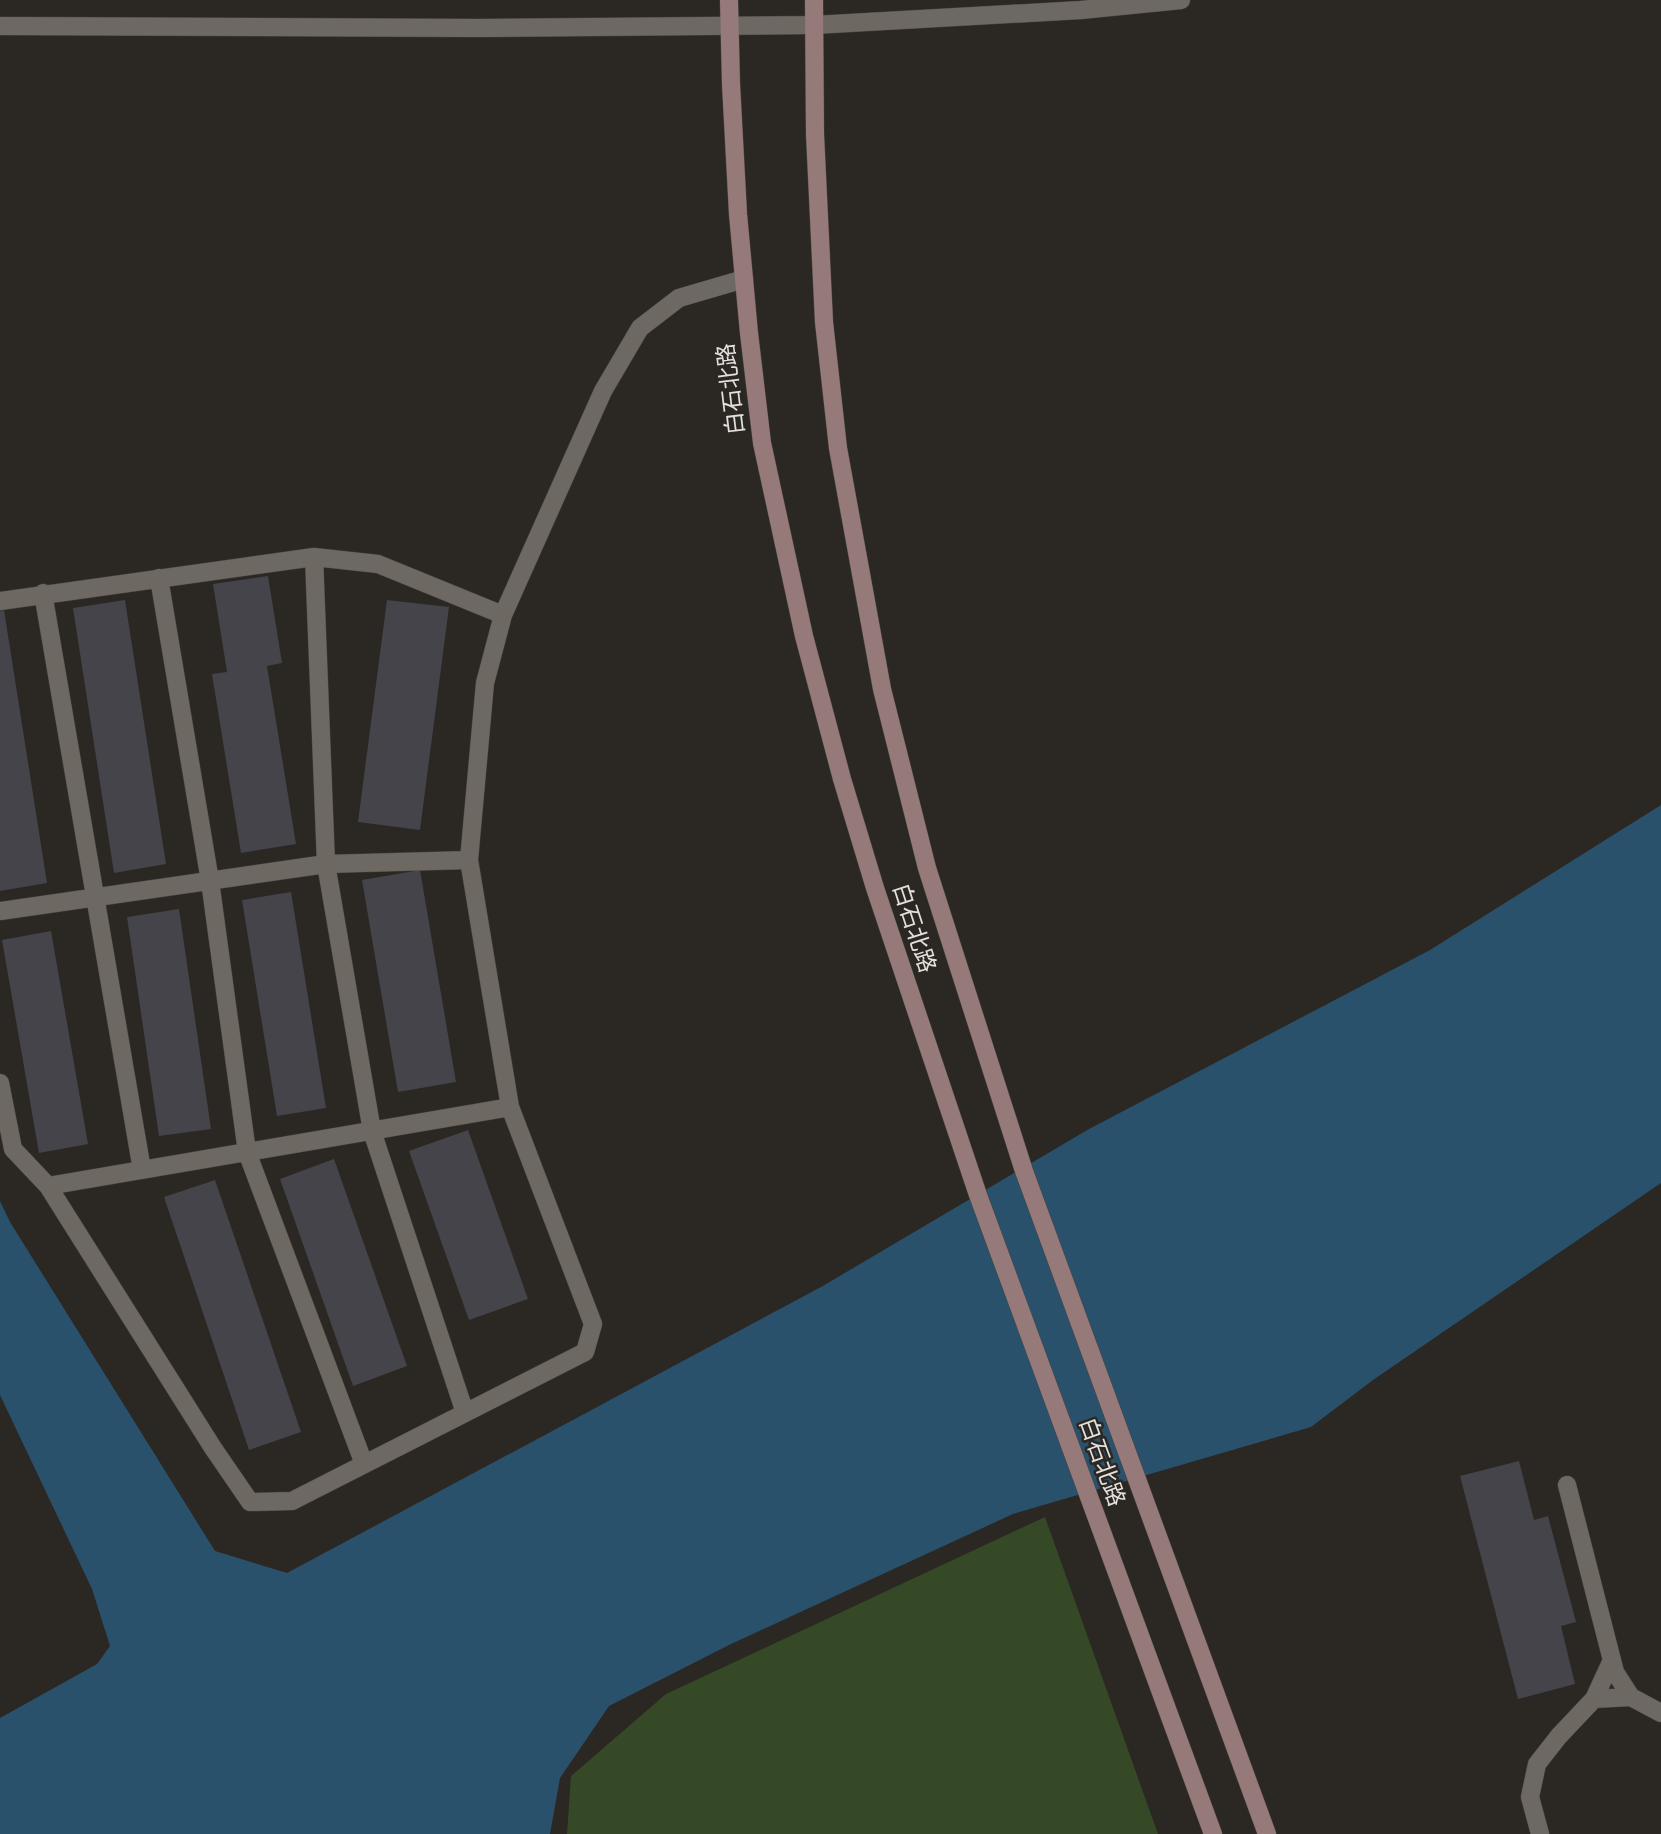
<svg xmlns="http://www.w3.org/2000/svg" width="1661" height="1834" font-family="Roboto,'Noto Sans SC',sans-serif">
	<rect width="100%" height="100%" fill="#2b2722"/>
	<path fill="#354926" d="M1045,1517l113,317h-591l4,-58 95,-82z"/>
	<path fill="#2a516c" d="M1661,805v378l-288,197 -62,47 -298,87 -284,131 -120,61 -49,72 -10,56h-550v-116l97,-54 13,-18 -18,-57 -92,-194v-194l10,21 205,329 72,22 534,-286 268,-158 341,-179z"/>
	<path fill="#44444a" d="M268,576l14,87 -15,3 29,178 -55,9 -29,-179 15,-2 -14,-88z
		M125,600l41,264 -52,9 -41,-265z
		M387,600l62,7 -29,223 -62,-8z
		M4,610l43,273 -47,8v-280z
		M420,870l36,212 -58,10 -36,-212z
		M291,892l35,216 -49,8 -35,-216z
		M179,909l32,220 -52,7 -32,-219z
		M51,931l37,213 -49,9 -37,-213z
		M468,1130l60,169 -59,21 -60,-169z
		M334,1159l73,207 -54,20 -73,-207z
		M215,1180l86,252 -52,18 -85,-253z
		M1519,1461l15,59 14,-4 28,106 -15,4 14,58 -57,15 -58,-223z"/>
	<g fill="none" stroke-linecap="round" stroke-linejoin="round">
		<defs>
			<path id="service" d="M314,557l12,307 46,267 93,282
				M159,578l51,303 37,271 117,312
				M43,593l99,577
				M0,601l314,-44 64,7 125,51
				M0,911l326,-47 143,-4
				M0,1083l13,66 35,37 165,262 37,54 42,-1 293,-149 8,-28 -83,-217 -41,-247 16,-177 18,-68 100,-224 37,-63 39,-30 65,-19
				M48,1186l462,-79
				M1567,1485l48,187 16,25 30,16
				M1594,1699l37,-2
				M1540,1834l-10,-37 7,-33 22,-28 35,-37 18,-39"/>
			<path id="tertiary" d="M0,26l480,2 334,-3 267,-15 100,-10"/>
			<path id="secondary" d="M729,0l2,84 7,130 11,119 13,110 42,193 38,143 33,109 103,307 235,639
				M814,0l1,134 9,188 14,126 44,241 45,179 97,303 243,663"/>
		</defs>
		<use href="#service" stroke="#494542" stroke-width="19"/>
		<use href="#tertiary" stroke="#494542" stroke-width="19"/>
		<use href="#secondary" stroke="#494542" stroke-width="19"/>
		<use href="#service" stroke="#6d6862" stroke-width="18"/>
		<use href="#tertiary" stroke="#6d6862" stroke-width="18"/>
		<use href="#secondary" stroke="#957a79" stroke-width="18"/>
	</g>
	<g text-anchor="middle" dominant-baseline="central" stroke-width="5" stroke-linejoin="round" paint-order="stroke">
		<g font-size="23" fill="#e3e0dd" stroke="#2b2722">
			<text transform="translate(731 389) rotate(-97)">白石北路</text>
			<text transform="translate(914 928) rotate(72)">白石北路</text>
			<text transform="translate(1102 1462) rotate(70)">白石北路</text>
		</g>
	</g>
</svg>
